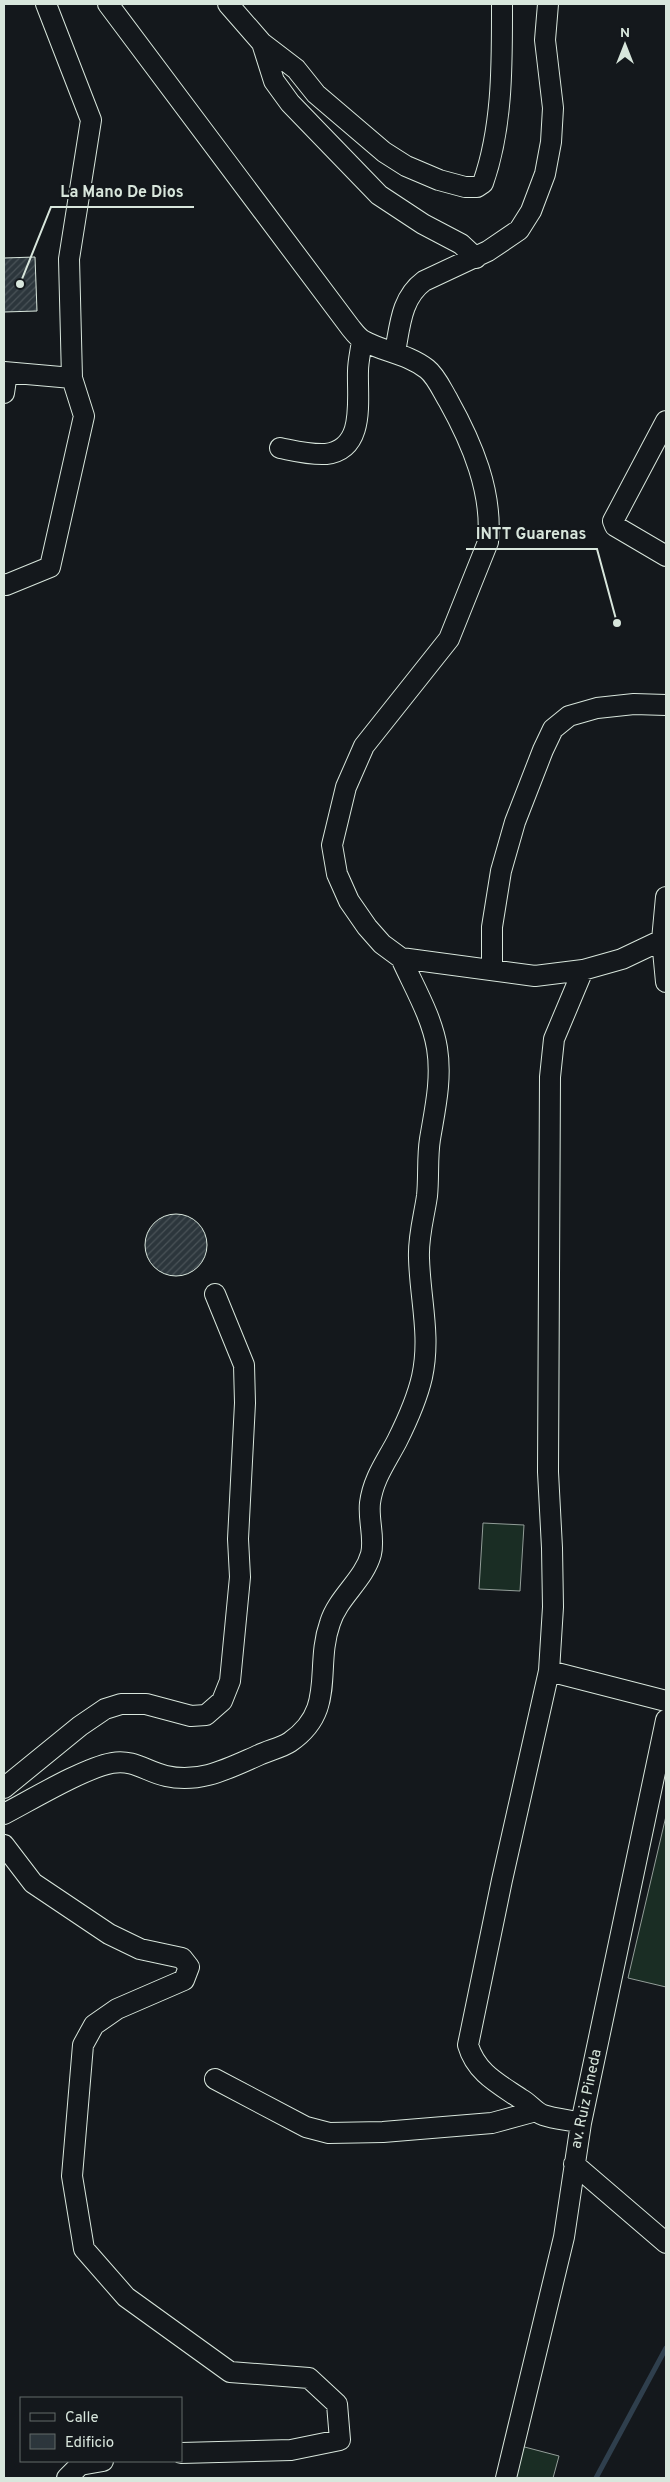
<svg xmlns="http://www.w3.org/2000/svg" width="670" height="2482" font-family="Overpass,sans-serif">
	<defs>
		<pattern id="building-hatch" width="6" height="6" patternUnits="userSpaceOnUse" patternTransform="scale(1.25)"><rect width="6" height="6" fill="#2c363c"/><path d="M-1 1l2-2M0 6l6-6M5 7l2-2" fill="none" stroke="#4a5358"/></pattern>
	</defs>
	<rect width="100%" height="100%" fill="#14181c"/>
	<path fill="#1a2d24" stroke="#939e99" d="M483,1523l41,2 -4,66 -41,-2z
		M666,1816v171l-38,-9z
		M517,2445l42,11 -6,22h-45z"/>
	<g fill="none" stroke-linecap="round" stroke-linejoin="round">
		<path stroke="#2f3f4d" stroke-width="5" d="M596,2478l70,-130"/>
	</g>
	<path fill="url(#building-hatch)" stroke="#d8e6dc" d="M35,257l2,54 -33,1v-54z
		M145 1245a31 31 0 1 1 62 0a31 31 0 1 1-62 0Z"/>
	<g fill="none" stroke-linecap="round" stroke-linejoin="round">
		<defs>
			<path id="minor" d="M108,4l242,323c4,5 8,11 14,14 20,11 44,13 63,28 9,7 15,21 21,31 24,43 45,92 40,142l-39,97 -85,107 -18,41 -14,58 5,29 12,27 18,26 15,17 19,14 134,18 48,-6 39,-11 40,-19
				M228,4l34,39 34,26 20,25 68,58 22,14 33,14 26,7h12l6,-4c20,-57 19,-120 19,-179
				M262,43l12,38 16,22 89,92 44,29 38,20 15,14
				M395,352c5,-26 6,-54 29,-71l64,-30 31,-21 12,-19 14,-37 6,-32 2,-34 -8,-68 3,-36
				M4,372l68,6
				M4,393l3,-20
				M666,421l-53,100 2,5 51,30
				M280,448c15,3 30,7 46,6 40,-5 31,-54 32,-83 0,-10 3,-21 4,-31
				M4,584l2,1 44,-18 34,-151 -12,-38 -3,-119 22,-139 -45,-116
				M666,897l-4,43 4,42
				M492,970v-43l9,-56 14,-49 28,-72 10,-21 16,-13 28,-8 37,-4 32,1
				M549,1671l117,30
				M4,1788l76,-62 25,-17 16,-5h25l45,12 15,-1 16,-14 8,-20 10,-104 -2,-38 7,-136 -1,-38 -29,-71
				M4,1814c27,-14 80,-46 108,-51 22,-4 35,9 54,13 34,8 63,-8 93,-21 10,-5 22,-7 31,-13 47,-32 24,-74 40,-119 8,-26 34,-43 41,-69 4,-16 -3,-34 -1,-51 3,-24 16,-41 27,-62 10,-20 20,-42 25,-64 9,-41 -2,-78 -3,-119 -1,-22 5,-41 8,-62 2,-19 0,-38 3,-57 5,-30 12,-60 7,-91 -5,-31 -23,-61 -36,-90
				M4,1845l29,38 76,51 31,15 42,9 7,9 -5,13 -67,29 -23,16 -11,20 -11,131 12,73 42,48 104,75 79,6 28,26 3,36 -49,10 -110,3
				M215,2079l91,48 23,6 54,-1 109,-9 44,-12
				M581,2123c-12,-3 -26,-4 -38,-8 -8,-3 -14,-12 -22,-16 -22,-15 -45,-26 -53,-54l34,-165 47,-209 4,-64 -1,-59 -4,-76 2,-395 4,-38 29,-69
				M574,2164l92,79
				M67,2478l13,-13 23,-4
				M506,2478l58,-241 17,-114 85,-403"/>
		</defs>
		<use href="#minor" stroke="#d8e6dc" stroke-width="22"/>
		<use href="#minor" stroke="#14181c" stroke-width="20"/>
	</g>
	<g text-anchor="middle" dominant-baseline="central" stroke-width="4" stroke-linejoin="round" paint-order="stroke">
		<g font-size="15" fill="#d8e6dc" stroke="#14181c">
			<text transform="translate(587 2099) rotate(-78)">av. Ruiz Pineda</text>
		</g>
	</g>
	<path fill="none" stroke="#d8e6dc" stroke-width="2" d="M20 284L51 207H194M617 623L597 549H466"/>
	<g fill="#d8e6dc" stroke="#14181c" stroke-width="2">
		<circle cx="20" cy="284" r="5"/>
		<circle cx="617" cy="623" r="5"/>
	</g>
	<g font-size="16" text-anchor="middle" font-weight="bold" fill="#d8e6dc" stroke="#14181c" stroke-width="4" stroke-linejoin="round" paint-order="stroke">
		<text x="122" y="197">La Mano De Dios</text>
		<text x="531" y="539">INTT Guarenas</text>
	</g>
	<rect width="670" height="2482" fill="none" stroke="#d8e6dc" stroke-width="10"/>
	<rect x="20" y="2397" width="162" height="65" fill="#14181c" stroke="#626a69"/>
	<rect x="30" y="2413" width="25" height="8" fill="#14181c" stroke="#626a69"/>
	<text x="65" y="2422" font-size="15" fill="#d8e6dc">Calle</text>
	<rect x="30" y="2434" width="25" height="15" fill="#2c363c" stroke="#626a69"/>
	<text x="65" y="2447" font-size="15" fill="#d8e6dc">Edificio</text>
	<g transform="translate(625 45)" stroke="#14181c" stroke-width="4" paint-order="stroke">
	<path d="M0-4L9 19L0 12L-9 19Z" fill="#d8e6dc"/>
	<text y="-8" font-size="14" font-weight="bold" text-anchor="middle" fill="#d8e6dc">N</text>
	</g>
</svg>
